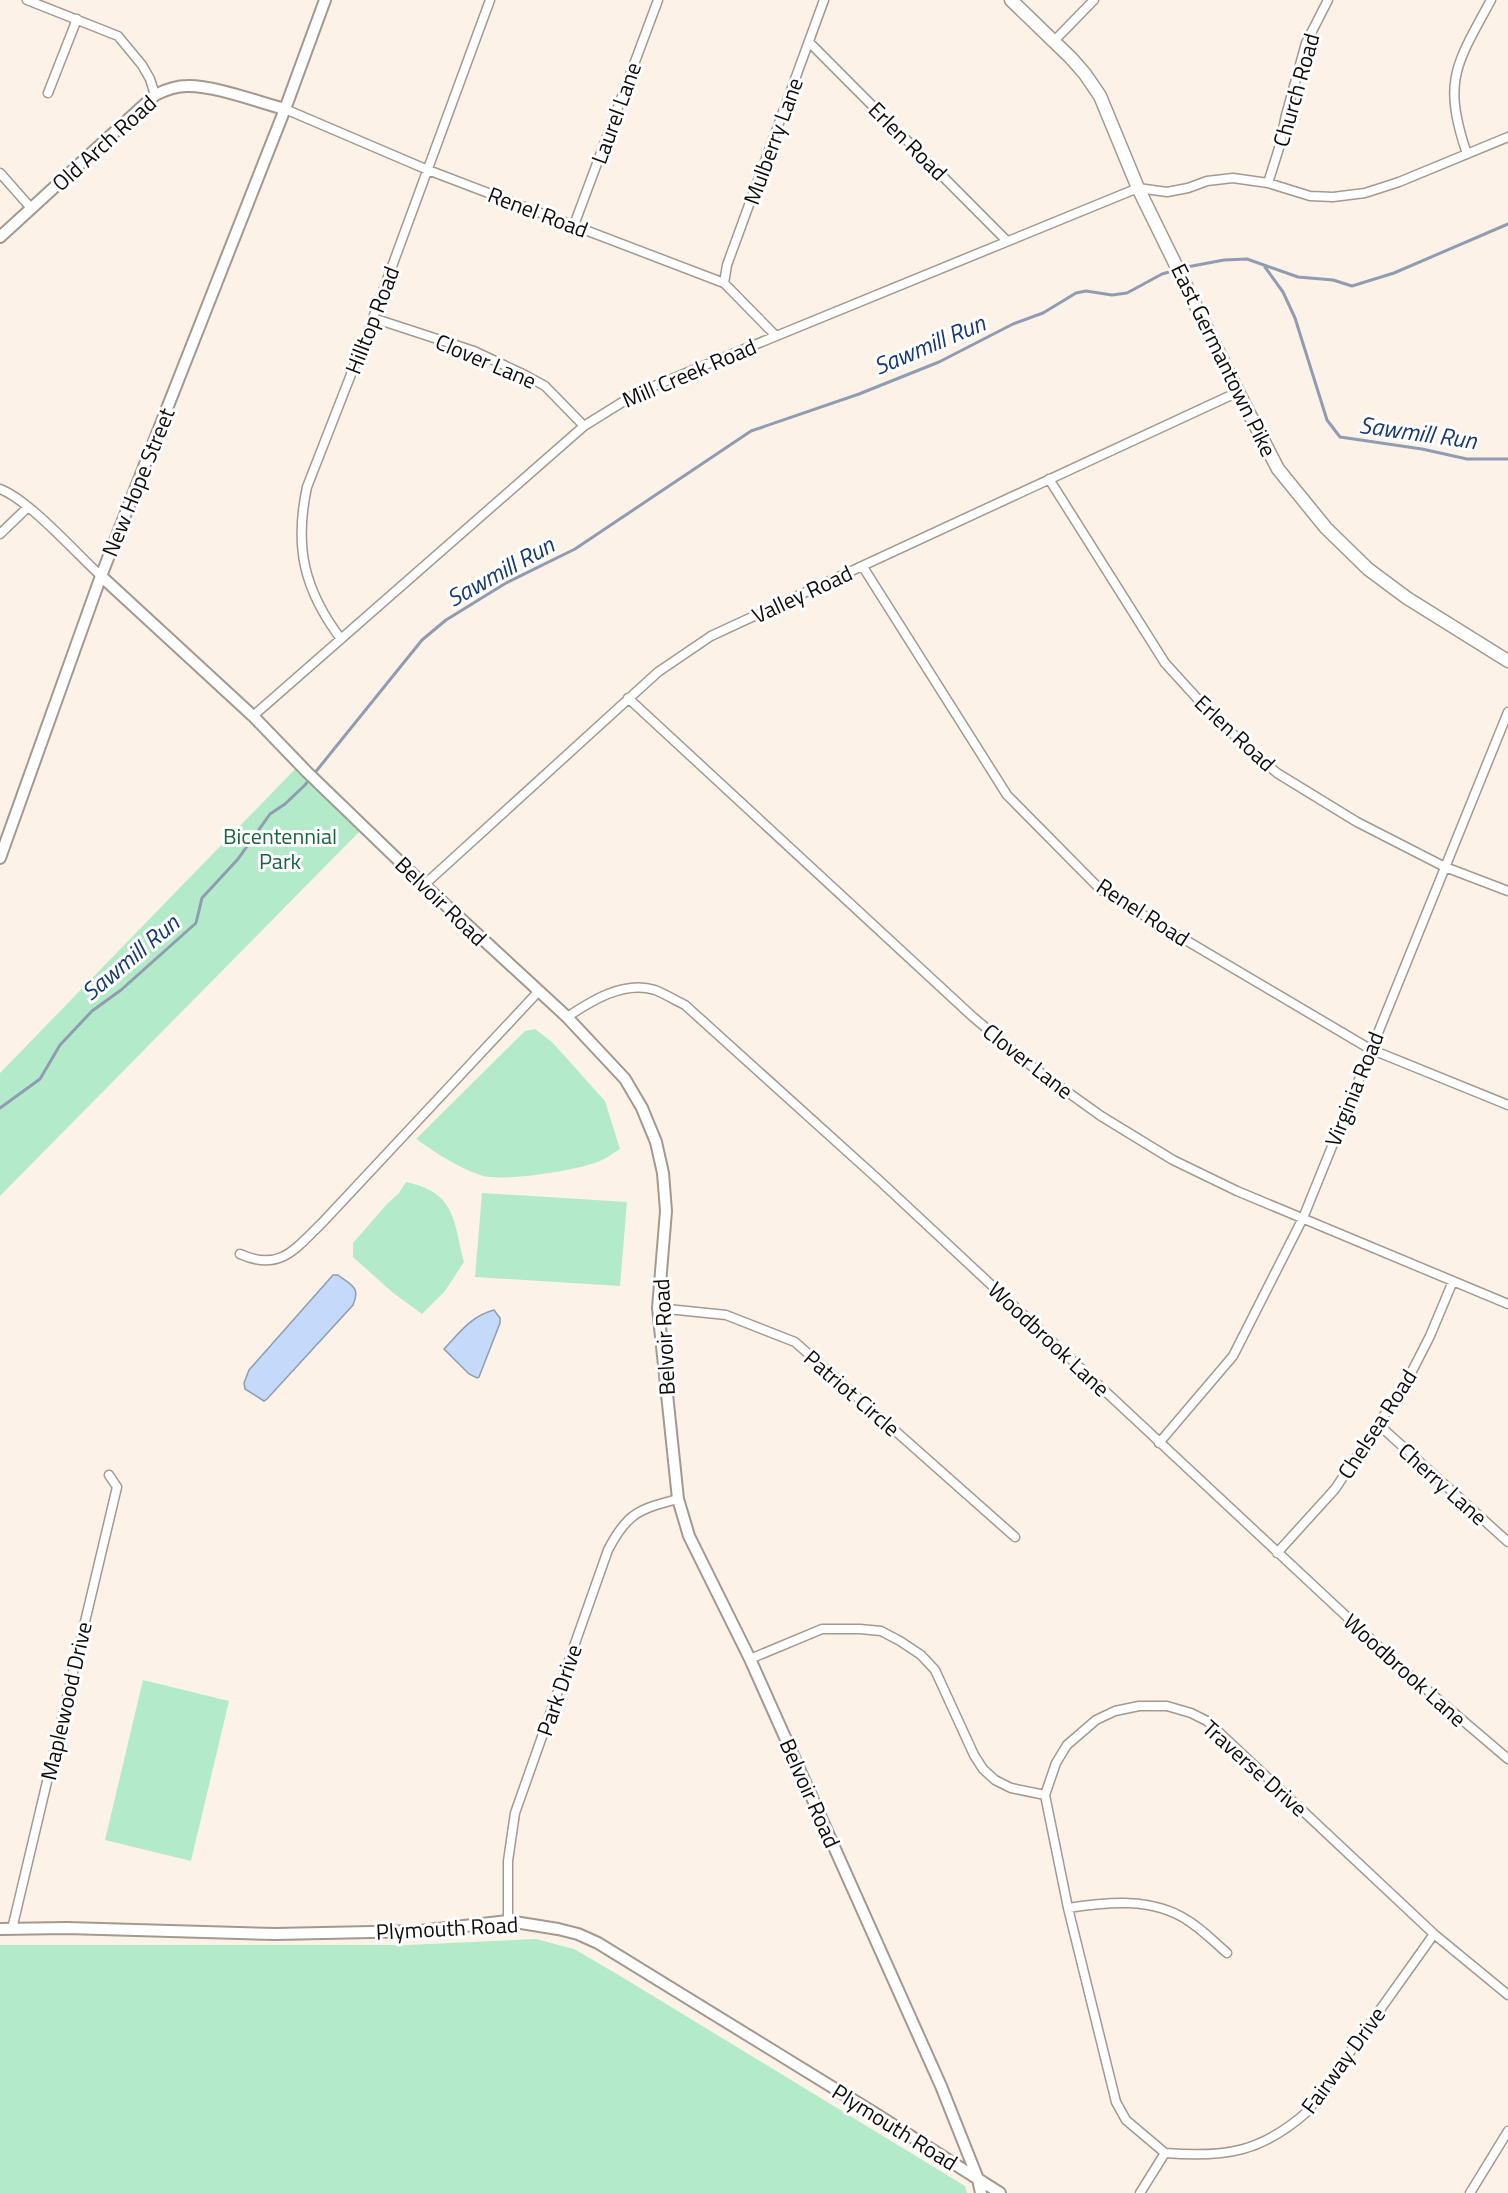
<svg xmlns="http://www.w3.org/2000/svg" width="1508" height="2193" font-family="'Titillium Web',sans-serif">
	<rect width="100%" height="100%" fill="#fdf2e7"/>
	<path fill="#b3ebca" d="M300,764l64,63 -364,369v-123z
		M535,1029l17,13 53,59 15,48c-7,4 -13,9 -20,12 -21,9 -99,22 -120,14 -23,-8 -44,-22 -64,-36l109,-108z
		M406,1182c50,11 47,37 58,80l-19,29 -23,23 -30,-22 -39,-35v-14l34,-39 12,-11z
		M482,1193l145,9 -7,84 -145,-9z
		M143,1680l86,21 -38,160 -86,-21z
		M536,1939l38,10 43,25 348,212 2,7h-967v-248h406z"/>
	<path fill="#c5d9fb" stroke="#8f9cb2" stroke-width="1.5" d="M333,1275h5c13,10 23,12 15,30l-86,94 -3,2 -19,-12 -1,-6 5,-13z
		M494,1310l6,8v5l-21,54 -2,1 -8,-4 -25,-25c15,-16 27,-33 50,-39z"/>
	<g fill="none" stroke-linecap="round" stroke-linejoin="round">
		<path stroke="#8f9cb2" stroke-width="3" d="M1187,267l37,-7 23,-1 51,18 35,3 19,6 42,-13 114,-49
			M1265,267l18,25 12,26 32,102 13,17 82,12 45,10h41
			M0,1108l40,-29 20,-34 32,-34 29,-21 75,-67 6,-25 36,-39 32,-45 15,-10 20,-19 117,-145 24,-20 60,-37 69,-34 176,-118 108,-37 80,-32 74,-38 30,-11 33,-20 10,-2 26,4 15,-2 35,-19 7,-2"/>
		<defs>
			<path id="street" d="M27,0l91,36 24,29 8,14 5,16
				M1054,41l40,-41
				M809,42l198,199
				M48,93l29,-74
				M285,109l143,61 296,113 52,53
				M1467,154c-25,-74 -11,-89 24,-154
				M0,173l31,35
				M1268,183l11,-35 7,-33 20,-72 22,-43
				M574,225l84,-225
				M724,283l3,-18 97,-265
				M373,318l101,33 51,24 20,11 39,40
				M1049,479l116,184 50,55 62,55 80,49 88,45 63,24
				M0,489c28,10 77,65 101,87
				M0,534l28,-27
				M863,567l144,228 94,95 269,159 138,56
				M341,639c-37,-49 -47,-92 -34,-152l66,-169 117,-318
				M628,698l345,319 61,51 67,48 72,44 64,31 271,113
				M253,716l331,-290 53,-33 501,-205 29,4 21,-4 19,-7 26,-3 35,5 42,13 23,1 32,-4 34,-11 109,-45
				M424,885l234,-213 53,-36 527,-244
				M567,1017c24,-16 57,-37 88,-27 10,4 20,10 30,15l196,177 525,490 102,87
				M240,1254c40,18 55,-5 82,-31l216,-231
				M658,1308l68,7 69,27 220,195
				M1379,1425l129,117
				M1159,1443l74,-87 70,-138 205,-506
				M1277,1553l58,-64 72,-108 23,-45 23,-55
				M750,1659l72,-30h38l21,2 19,10 21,14 14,15 39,85 9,14 12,11 16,8 34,7
				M1068,1908c39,-6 84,-11 119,12 15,9 27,22 40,33
				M508,1921v-60l7,-48 93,-263c19,-37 31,-41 70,-51
				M12,1929l105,-442 -8,-12
				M1165,2153l-39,-33 -10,-18 -48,-194 -23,-113 11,-32 11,-18 29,-25 19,-9 24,-5h28l24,7 16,8 227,213 74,61
				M1140,2193l25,-40c61,5 97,-1 143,-42l126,-177
				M1470,2193l38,-62"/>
			<path id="secondary" d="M0,237l155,-142c10,-5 21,-9 32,-9 26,-1 71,16 98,23
				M101,576l152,140 54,56 117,113 143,132 58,62 17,29 14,34 7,31 3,38 -8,97 20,191 11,37 61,123 191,427 37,93 3,14
				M0,858l101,-282 184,-467 40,-109
				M0,1929l67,-1 208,6 145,-3 88,-10 50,8 20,5 20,9 278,171 124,79"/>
			<path id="primary" d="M1011,0l60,58 14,16 15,22 38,92 100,204 40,77 48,59 42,41 39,29 101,63"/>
		</defs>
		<use href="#street" stroke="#a3998f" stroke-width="11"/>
		<use href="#secondary" stroke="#a3998f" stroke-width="14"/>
		<use href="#primary" stroke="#a3998f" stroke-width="15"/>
		<use href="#street" stroke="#fff" stroke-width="8"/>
		<use href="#secondary" stroke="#fff" stroke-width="10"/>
		<use href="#primary" stroke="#fff" stroke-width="12"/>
	</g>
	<g text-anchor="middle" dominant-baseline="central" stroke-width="6" stroke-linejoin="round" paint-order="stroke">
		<g font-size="22" fill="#100c09" stroke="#fff">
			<text transform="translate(1296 90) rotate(-74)">Church Road</text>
			<text transform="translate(616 113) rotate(-70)">Laurel Lane</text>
			<text transform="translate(773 141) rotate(-70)">Mulberry Lane</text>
			<text transform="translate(908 141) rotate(45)">Erlen Road</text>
			<text transform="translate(104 143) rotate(-42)">Old Arch Road</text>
			<text transform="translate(538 212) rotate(21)">Renel Road</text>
			<text transform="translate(372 320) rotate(-69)">Hilltop Road</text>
			<text transform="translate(1224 360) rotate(64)">East Germantown Pike</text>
			<text transform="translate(486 361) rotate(23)">Clover Lane</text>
			<text transform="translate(689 373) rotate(-23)">Mill Creek Road</text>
			<text transform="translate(138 482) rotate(-68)">New Hope Street</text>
			<text transform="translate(802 594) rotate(-25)">Valley Road</text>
			<text transform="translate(1235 733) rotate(43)">Erlen Road</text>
			<text transform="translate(441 901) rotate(44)">Belvoir Road</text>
			<text transform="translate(1143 912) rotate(33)">Renel Road</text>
			<text transform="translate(1028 1061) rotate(38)">Clover Lane</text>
			<text transform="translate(1354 1089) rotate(-68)">Virginia Road</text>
			<text transform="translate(664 1337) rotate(-93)">Belvoir Road</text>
			<text transform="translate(1049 1339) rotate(43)">Woodbrook Lane</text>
			<text transform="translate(852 1393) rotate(41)">Patriot Circle</text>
			<text transform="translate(1377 1424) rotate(-57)">Chelsea Road</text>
			<text transform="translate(1443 1484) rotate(42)">Cherry Lane</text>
			<text transform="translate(1405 1670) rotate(42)">Woodbrook Lane</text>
			<text transform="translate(559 1690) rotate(-71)">Park Drive</text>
			<text transform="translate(66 1701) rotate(-77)">Maplewood Drive</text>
			<text transform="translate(1255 1768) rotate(42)">Traverse Drive</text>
			<text transform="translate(810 1793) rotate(66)">Belvoir Road</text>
			<text transform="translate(447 1928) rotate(-3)">Plymouth Road</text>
			<text transform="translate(1343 2060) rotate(-54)">Fairway Drive</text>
			<text transform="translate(895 2127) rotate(32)">Plymouth Road</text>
		</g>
		<g font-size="22" fill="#186441" stroke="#fff">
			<text x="280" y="836">Bicentennial<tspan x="280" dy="25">Park</tspan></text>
		</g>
		<g font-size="24" font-style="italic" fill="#153877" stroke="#fff">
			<text transform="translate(929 344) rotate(-23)">Sawmill Run</text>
			<text transform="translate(1418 432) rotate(8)">Sawmill Run</text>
			<text transform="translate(500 571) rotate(-29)">Sawmill Run</text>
			<text transform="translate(130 957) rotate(-40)">Sawmill Run</text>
		</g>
	</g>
</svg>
